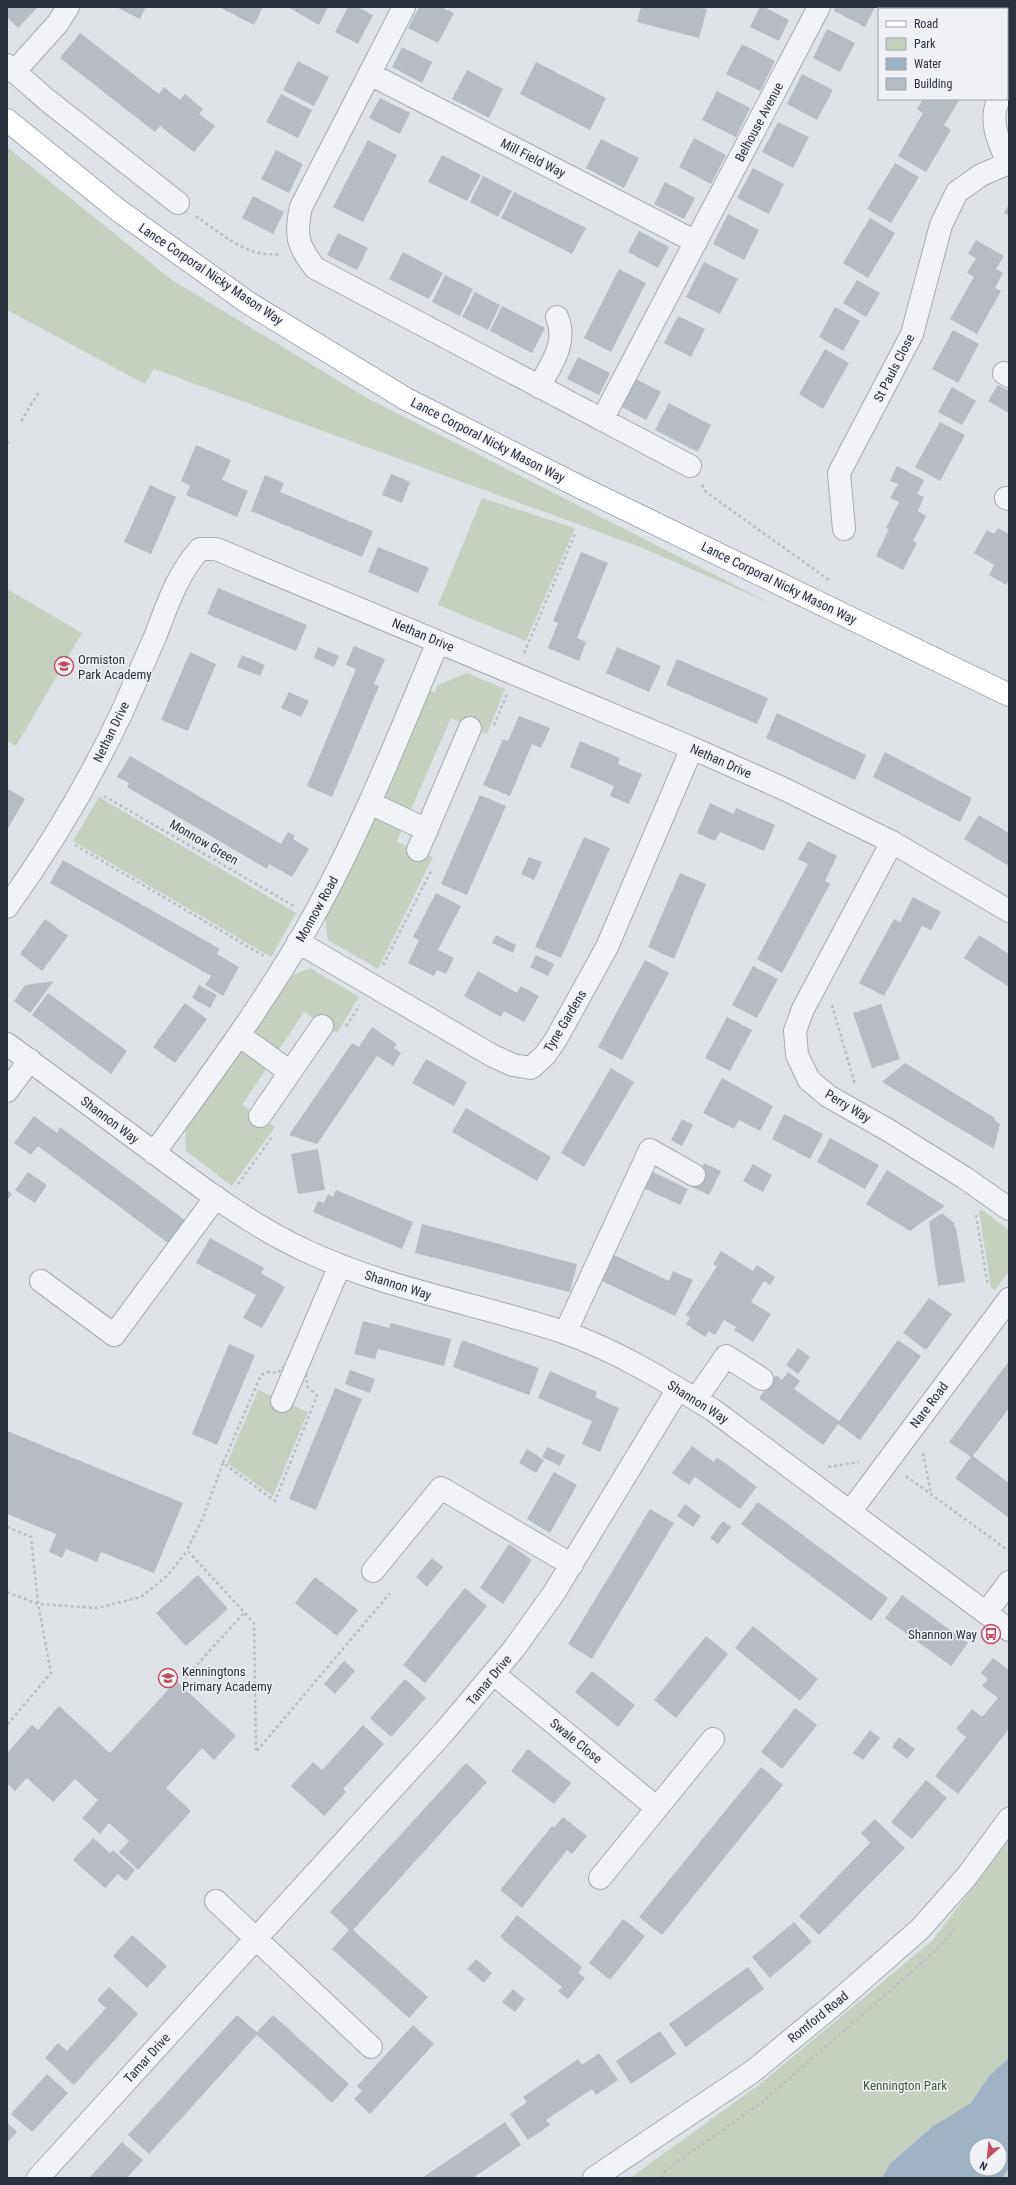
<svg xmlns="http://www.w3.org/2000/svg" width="1016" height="2185" font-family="'Roboto Condensed',sans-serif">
	<rect width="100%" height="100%" fill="#dfe3e7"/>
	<path fill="#c6d0c1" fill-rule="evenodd" d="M7,147l165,133 195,118 403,205 -130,-56 -486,-178 -9,15 -138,-74z
		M482,498l93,30 -49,113 -88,-36z
		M7,589l75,44 -66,113 -9,-5z
		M467,673l38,16 -18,45 -36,-16 -42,96 -24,-11 -2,-7 45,-107 7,4 3,-8z
		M99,797l197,116 -25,44 -198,-116z
		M381,816l22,11 -6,15 36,15 -55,112 -50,-29 -3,-23 48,-98z
		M310,968l49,29 -22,36 -33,-21 -28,42 -19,-13 -1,-13 37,-53z
		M245,1050l23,16 -26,39 33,22 -43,59 -46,-35 -1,-25 54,-75z
		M982,1210l27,20v41l-14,19 -4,-2 -12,-77z
		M258,1390l50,22 -35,84 -46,-33z
		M1009,1839v339h-379l130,-94 173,-144zM976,2145h24v24h-24z"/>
	<path fill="#9db2c5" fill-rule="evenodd" d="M1009,2058v110l-6,9 -121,1 9,-15 41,-36 39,-24 19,-28zM976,2145h24v24h-24z"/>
	<path fill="#b7bcc4" d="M7,7h31l-20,21 -11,-11z
		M116,7h30l-6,12z
		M219,7h44l-9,18z
		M288,7h40l-9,18z
		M348,7h10l15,8 -15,29 -23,-12z
		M419,7h22l13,6 -16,30 -30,-15z
		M641,7h56l10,2 -8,29 -62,-16z
		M760,7h4l25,13 -10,21 -29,-14z
		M835,7h40l-10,20 -31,-16z
		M945,7h64v3l-2,5v-6h-62z
		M827,29l28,14 -15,29 -27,-14z
		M80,33l79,61 5,-7 16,13 5,-6 18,15 -4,5 16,12 -21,26 -34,-26 -5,6 -95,-74z
		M742,44l33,17 -15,30 -34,-17z
		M402,47l30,15 -10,21 -30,-16z
		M298,61l31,16 -15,29 -31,-16z
		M536,62l70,36 -16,32 -70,-36z
		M467,70l36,19 -14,29 -37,-19z
		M802,74l31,16 -16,30 -30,-16z
		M717,91l33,17 -14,29 -34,-17z
		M281,94l31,16 -14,28 -32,-16z
		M380,98l30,15 -10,21 -31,-16z
		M923,99h37l-16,26 7,5 -25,42 -28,-16 25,-43 -6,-4z
		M778,122l31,15 -16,31 -31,-16z
		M694,138l32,17 -15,29 -32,-17z
		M601,139l38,19 -15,30 -38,-20z
		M368,140l29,15 -34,67 -30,-15z
		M276,150l27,14 -14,29 -28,-14z
		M442,155l39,20 -14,26 -39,-19z
		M895,163l24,14 -28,46 -24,-14z
		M753,168l31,16 -15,30 -32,-16z
		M483,176l29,15 -14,26 -28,-15z
		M665,182l30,16 -11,21 -30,-15z
		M514,192l72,36 -14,26 -71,-36z
		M253,196l31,16 -11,22 -31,-16z
		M1009,204v12l-5,-3z
		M728,214l31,16 -15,30 -31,-16z
		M870,218l25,15 -27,45 -25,-15z
		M639,231l30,16 -11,21 -30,-16z
		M338,233l30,15 -11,22 -30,-15z
		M976,240l28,16 -8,13 7,4 -8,15 6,3 -24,43 -27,-15 24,-42 -7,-4 9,-15 -8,-4z
		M403,252l40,21 -14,26 -40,-20z
		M704,262l34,17 -18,35 -34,-17z
		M619,269l27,14 -35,69 -27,-14z
		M445,275l28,14 -13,27 -28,-14z
		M857,280l23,13 -14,24 -23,-14z
		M475,292l25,13 -12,25 -26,-13z
		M502,306l43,22 -13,25 -42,-22z
		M835,307l25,14 -17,30 -24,-14z
		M678,316l27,13 -14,28 -27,-14z
		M953,330l26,14 -21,39 -26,-14z
		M825,349l24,14 -26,46 -24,-15z
		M578,357l32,16 -11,22 -32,-16z
		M636,379l25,13 -15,28 -24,-13z
		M998,385l11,6v22l-21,-12z
		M952,387l24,14 -14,24 -24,-13z
		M669,403l42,22 -13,27 -43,-22z
		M940,422l25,13 -25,46 -25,-14z
		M196,445l35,15 -9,20 26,11 -11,26 -51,-22 4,-9 -9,-5z
		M897,466l27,14 -7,14 7,3 -6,14 8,5 -13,25 4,2 -14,27 -27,-14 13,-27 -3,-1 13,-26 -9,-4 8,-14 -8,-3z
		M391,474l19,8 -8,21 -20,-8z
		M265,475l19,8 -4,9 93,39 -11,26 -111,-46z
		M150,485l26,12 -25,57 -27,-12z
		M998,528l11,6v46l-3,5 -17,-10 5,-10 -20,-12 13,-23 7,4z
		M378,547l51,21 -11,25 -50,-21z
		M581,552l27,11 -31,75 9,4 -7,19 -31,-13 10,-25 -5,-2z
		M218,588l89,37 -11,26 -89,-37z
		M354,646l31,13 -11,25 5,2 -47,111 -25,-11 49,-117 -10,-4z
		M318,647l21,9 -5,11 -20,-9z
		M617,647l44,19 -12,26 -43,-19z
		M190,652l26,12 -28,67 -27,-11z
		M242,655l23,10 -5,11 -23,-9z
		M677,659l91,39 -11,26 -91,-39z
		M289,692l20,9 -8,16 -20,-9z
		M777,713l89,42 -11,25 -89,-42z
		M519,716l31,12 -9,20 -9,-4 -22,52 -27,-11 20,-46 5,2z
		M580,741l40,17 -2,6 24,10 -13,30 -19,-8 4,-10 -44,-19z
		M885,752l87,46 -12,24 -87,-45z
		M130,756l151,88 7,-12 7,4 -2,3 16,10 -17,28 -23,-13 -2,5 -140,-82 2,-4 -12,-6z
		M8,789l17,10 -18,31v-39z
		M480,795l26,11 -39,89 -26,-11z
		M710,803l24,11 2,-6 39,17 -11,26 -44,-19 -5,9 -18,-8z
		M979,815l30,18v33l-45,-27z
		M584,837l26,11 -49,110 -26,-11z
		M808,841l29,15 -12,25 5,3 -48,89 -25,-14 51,-95 -10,-5z
		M529,857l13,5 -8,18 -13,-6z
		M63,860l157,89 -3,5 22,13 -16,29 -18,-11 6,-9 -161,-93z
		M680,873l26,11 -32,75 -26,-12z
		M436,893l25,13 -23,44 16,8 -8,16 -9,-4 -3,6 -26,-13 11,-23 -6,-3z
		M913,897l28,15 -10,18 -9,-4 -38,70 -25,-13 35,-64 6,3z
		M45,919l23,17 -26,35 -22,-17z
		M496,935l20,10 -3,8 -21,-10z
		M979,935l30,19v33l-45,-29z
		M536,955l18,9 -6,12 -18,-9z
		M645,960l24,13 -47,87 -24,-13z
		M753,966l25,13 -21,39 -25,-13z
		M478,971l39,22 4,-7 18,10 -15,26 -20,-11 -3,6 -37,-21z
		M54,981l-24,32 -16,-12 11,-16z
		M199,985l18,10 -7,13 -18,-10z
		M48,993l79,58 -16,23 -79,-59z
		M185,1003l22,16 -32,44 -22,-16z
		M881,1004l19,55 -28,9 -19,-55z
		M727,1017l25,13 -22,41 -25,-13z
		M372,1027l25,17 -3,4 7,5 -8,13 -16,-10 -60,88 -28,-9 63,-92 7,4z
		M426,1059l41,23 -13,24 -42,-23z
		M905,1063l90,55 -1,2 6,4 -6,25 -112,-67z
		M611,1068l23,14 -50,85 -23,-14z
		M722,1078l51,28 -13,25 -21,-11 -5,9 -31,-16z
		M466,1108l85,49 -14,24 -85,-49z
		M784,1114l39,20 -13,25 -38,-20z
		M34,1116l23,17 3,-6 129,96 -17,23 -134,-100 -7,9 -17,-12z
		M682,1119l11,6 -11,21 -11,-6z
		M830,1138l49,27 -14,24 -48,-27z
		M318,1149l7,41 -27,4 -7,-40z
		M704,1163l17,8 -12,24 -17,-8z
		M753,1164l19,11 -9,17 -20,-11z
		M649,1170l39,19 -8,16 -39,-18z
		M887,1170l21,13 37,23 -35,25 -44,-27z
		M28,1172l19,13 -12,18 -20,-13z
		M7,1190l5,4 -5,7z
		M336,1190l77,32 -11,27 -89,-37 5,-11 6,2 4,-9 5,3z
		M942,1213l12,10 1,5h1l9,54 -27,4 -9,-64z
		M422,1224l155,40 -7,28 -155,-39z
		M210,1238l54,30 -3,5 24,14 -23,41 -19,-10 13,-23 -60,-32z
		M721,1251l32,20 4,-6 18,12 -5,8 -6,-4 -13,21 20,12 -18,28 -19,-12 2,-3 -12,-7 -9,15 -6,-4 -4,6 -19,-13 4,-6 -4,-3 31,-49 -4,-2z
		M614,1255l55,26 4,-10 20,9 -18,36 -73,-35z
		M929,1298l23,16 -26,36 -23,-17z
		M363,1321l26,7 2,-5 60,16 -7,27 -66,-17 -3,10 -21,-5z
		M462,1340l77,28 -10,27 -76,-28z
		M898,1340l23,16 -61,84 -22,-16 -15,21 -64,-47 17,-23 6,5 6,-8 12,9 -6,8 45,32z
		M229,1344l26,11 -38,90 -25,-11z
		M798,1348l12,9 -12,17 -12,-9z
		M1009,1361v47l-36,48 36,27v35l-54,-40 16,-21 -22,-15z
		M350,1370l25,9 -5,14 -25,-9z
		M550,1371l47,21 -2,5 24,11 -19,44 -18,-8 10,-23 -54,-23z
		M335,1388l27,11 -46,111 -27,-11z
		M7,1431l176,72 -29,70 -53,-21 -4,10 -31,-13 -4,9 -13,-6 7,-18 -49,-20z
		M692,1446l22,16 3,-5 40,30 -17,22 -45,-32 -6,8 -17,-12z
		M547,1447l18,8 -5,11 -18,-9z
		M527,1449l17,11 -8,13 -17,-10z
		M554,1472l23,13 -27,48 -23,-14z
		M758,1502l130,96 -17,23 -130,-97z
		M685,1504l16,12 -8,11 -16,-11z
		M650,1509l24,14 -82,136 -24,-15z
		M723,1521l8,6 -13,17 -8,-6z
		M509,1544l23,16 -29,44 -23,-16z
		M432,1558l11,9 -16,20 -11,-10z
		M198,1575l30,34 -42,37 -30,-33z
		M315,1577l43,33 -21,26 -42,-33z
		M465,1588l22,18 -62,77 -22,-18z
		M902,1595l66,48 -17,23 -66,-48z
		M753,1626l65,53 -18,22 -65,-53z
		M706,1636l22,18 -52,64 -22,-18z
		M993,1658l16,12v59l-51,65 -23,-18 31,-39 -10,-8 16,-20 10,8 16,-19 -16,-12 6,-7 -7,-6z
		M344,1661l11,10 -20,23 -11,-10z
		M592,1671l43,34 -17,22 -43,-35z
		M405,1679l21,19 -35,39 -21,-19z
		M176,1681l60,55 -22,24 -12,-12 -36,40 25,23 -53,59 -19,-18 10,-11 -20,-18 -9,11 -18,-16 16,-18 -23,-21 -22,23 -26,-24 -12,13 -8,-8v-30l25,-28 6,5 21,-24 51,47z
		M795,1708l22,17 -35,44 -21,-17z
		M363,1725l21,19 -41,45 3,3 -22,24 -33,-30 22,-24 9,8z
		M870,1730l10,8 -17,22 -10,-7z
		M899,1737l16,12 -8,10 -15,-12z
		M528,1749l43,34 -17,21 -43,-33z
		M466,1763l21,19 -134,148 75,67 -19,21 -77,-69 17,-19 -19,-18z
		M761,1767l22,18 -121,150 -23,-18z
		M926,1780l21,18 -35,41 -21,-17z
		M563,1817l24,19 -15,18 -5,-4 -45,58 -22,-18 52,-64 2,2z
		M875,1819l30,29 -86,87 -20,-19 71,-73 -9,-10z
		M93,1838l17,15 3,-3 22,20 -9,11 -8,-7 -13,14 -32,-28z
		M517,1915l65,52 -4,6 7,5 -17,21 -10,-8 4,-4 -62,-50z
		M623,1919l22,17 -35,44 -21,-17z
		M794,1922l18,20 -42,36 -18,-21z
		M132,1935l35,31 -20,22 -34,-32z
		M476,1959l16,14 -8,10 -17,-14z
		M748,1967l16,22 -78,58 -17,-23z
		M109,1987l29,27 -64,71 -29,-27 13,-15 9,8 39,-43 -9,-8z
		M513,1989l12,10 -10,13 -13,-10z
		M237,2015l20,17 16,-17 76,69 -17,19 -75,-68 -108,119 -21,-19z
		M413,2025l21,19 -64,70 -16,-15 8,-8 -5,-5z
		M660,2031l16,23 -45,30 -15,-23z
		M599,2053l19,27 -22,15 -4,-6 -46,31 4,5 -22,15 -18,-26 17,-12 -4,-5 55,-38 4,6z
		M47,2074l21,19 -36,39 -21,-18z
		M7,2122l10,10 -10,11z
		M505,2122l16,23 -48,33h-51z
		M122,2142l21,18 -16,18h-38z"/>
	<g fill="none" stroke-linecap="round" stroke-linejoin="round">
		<defs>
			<path id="minor" d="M404,7l-103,200c-6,28 -4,38 14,61l375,198
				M1007,62l2,1
				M7,65l40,35 131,103
				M14,72l44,-49 10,-16
				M370,74l326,168
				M1007,84l2,-3
				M999,99c-11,21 0,44 9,64
				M1004,373l5,3
				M539,387c12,-23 29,-44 18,-70
				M602,420l217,-413
				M1006,498l3,1
				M844,529l-5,-56 73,-139 29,-109 16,-33 24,-17 28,-12
				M370,803l57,27
				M892,842l-89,167 -8,22 2,24 12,25 19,16 60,34 77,48 44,31
				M418,850l52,-122
				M7,907c44,-61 83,-127 115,-195 11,-25 22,-50 33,-75 12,-31 22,-63 45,-88h16l476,199 90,40 110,54 117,69
				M298,942l195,114 20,9 18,3 14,-13 10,-14 52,-94 85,-199
				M239,1035l51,37
				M7,1044c52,38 104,77 156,115 44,33 89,66 139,90 83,40 174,54 261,83 53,18 103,49 150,78l296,220
				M7,1091l23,-31
				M260,1116l62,-90
				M154,1153c56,-77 113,-153 159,-236 49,-88 86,-183 125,-275
				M41,1281l73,54 102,-138
				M565,1333l85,-183 44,25
				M696,1399l30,-43 36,23
				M282,1401l58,-136
				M850,1512l159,-213
				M373,1571l68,-83 131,77
				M986,1613l23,-31
				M494,1674l163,134 56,-69
				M600,1878l57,-70
				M216,1901l155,146
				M38,2178l406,-446 69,-82 41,-57 124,-204
				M594,2178l158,-106 85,-70 83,-73 47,-53 42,-57"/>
			<path id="major" d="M7,120l111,90 129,92 159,97 176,89 427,207"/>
		</defs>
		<use href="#minor" stroke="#a5aab1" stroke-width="24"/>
		<use href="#major" stroke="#a0a8b2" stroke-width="24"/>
		<path stroke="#babdc2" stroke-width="2.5" stroke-dasharray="3 3" stroke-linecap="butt" d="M196,216c26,18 51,42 84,38
			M21,421l18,-29
			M7,444l3,-5
			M702,485l4,7 123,88
			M524,653l51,-119
			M494,725l13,-31
			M104,796l190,110
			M75,845l189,111
			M383,965l49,-96
			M832,1005l23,80
			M346,1026l14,-21
			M238,1184l34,-47
			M976,1215l12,71
			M287,1362l19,9 1,15 10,10 -42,105 -52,-38 38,-88 7,-3 10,1z
			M923,1453l8,40
			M223,1463l-21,57 -15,30 67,73 2,129 134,-159
			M828,1467l31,-5
			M906,1476l103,75
			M7,1527l24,10 7,67 13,69 -44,52
			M7,1592l31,12 59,4 44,-11 26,-21 20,-25
			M185,1678l59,-65
			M661,2178l6,-9 95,-67 179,-156 14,-19"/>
		<use href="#minor" stroke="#f2f3f6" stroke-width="22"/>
		<use href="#major" stroke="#fff" stroke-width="22"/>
	</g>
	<defs>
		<symbol id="school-ring" viewBox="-11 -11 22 22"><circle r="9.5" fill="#eff1f5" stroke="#c34e64" stroke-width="1.5"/><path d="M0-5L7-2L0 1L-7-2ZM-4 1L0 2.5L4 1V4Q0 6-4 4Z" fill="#c34e64"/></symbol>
		<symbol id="bus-ring" viewBox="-11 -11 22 22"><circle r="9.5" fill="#eff1f5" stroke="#c34e64" stroke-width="1.5"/><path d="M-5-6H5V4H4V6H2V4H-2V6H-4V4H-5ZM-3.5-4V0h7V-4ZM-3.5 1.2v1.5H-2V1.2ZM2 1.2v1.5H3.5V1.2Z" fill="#c34e64"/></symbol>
	</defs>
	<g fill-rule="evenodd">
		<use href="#school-ring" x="53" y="655" width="22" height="22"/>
		<use href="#bus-ring" x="980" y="1623" width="22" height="22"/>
		<use href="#school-ring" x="157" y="1667" width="22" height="22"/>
	</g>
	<g text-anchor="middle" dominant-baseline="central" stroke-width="3" stroke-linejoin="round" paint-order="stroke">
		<g font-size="13" fill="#29313d" stroke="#eff1f5">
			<text transform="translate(759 122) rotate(-62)">Belhouse Avenue</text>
			<text transform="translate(533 158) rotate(27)">Mill Field Way</text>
			<text transform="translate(211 274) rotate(34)">Lance Corporal Nicky Mason Way</text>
			<text transform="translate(894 368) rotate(-63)">St Pauls Close</text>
			<text transform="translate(488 440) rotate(27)">Lance Corporal Nicky Mason Way</text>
			<text transform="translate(779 583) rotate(26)">Lance Corporal Nicky Mason Way</text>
			<text transform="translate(423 635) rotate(23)">Nethan Drive</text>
			<text transform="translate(111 732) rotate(-64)">Nethan Drive</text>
			<text transform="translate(721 761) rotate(24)">Nethan Drive</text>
			<text transform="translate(204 842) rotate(30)">Monnow Green</text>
			<text transform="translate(317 909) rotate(-61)">Monnow Road</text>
			<text transform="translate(565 1021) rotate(-59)">Tyne Gardens</text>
			<text transform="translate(848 1106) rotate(31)">Perry Way</text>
			<text transform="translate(110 1120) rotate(37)">Shannon Way</text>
			<text transform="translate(398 1285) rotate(18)">Shannon Way</text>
			<text transform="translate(698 1402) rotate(32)">Shannon Way</text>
			<text transform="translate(929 1405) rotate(-53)">Nare Road</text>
			<text transform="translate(489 1680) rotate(-50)">Tamar Drive</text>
			<text transform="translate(576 1741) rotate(39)">Swale Close</text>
			<text transform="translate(818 2017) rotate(-39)">Romford Road</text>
			<text transform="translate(147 2058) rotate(-48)">Tamar Drive</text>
		</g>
		<g font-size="13" fill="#29313d" stroke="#eff1f5" text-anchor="start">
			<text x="78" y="659">Ormiston<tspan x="78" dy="15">Park Academy</tspan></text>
			<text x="977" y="1634" text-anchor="end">Shannon Way</text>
			<text x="182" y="1671">Kenningtons<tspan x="182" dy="15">Primary Academy</tspan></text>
		</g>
		<g font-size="13" fill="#3f5838" stroke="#eff1f5">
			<text x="905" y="2085">Kennington Park</text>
		</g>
	</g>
	<rect width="1016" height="2185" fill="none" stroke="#29313d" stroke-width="16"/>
	<rect x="878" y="8" width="130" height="92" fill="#eff1f5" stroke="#a0a4ab"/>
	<rect x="886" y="21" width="20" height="6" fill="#ffffff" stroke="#a0a4ab"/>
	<text x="914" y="28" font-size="12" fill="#29313d">Road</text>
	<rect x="886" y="38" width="20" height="12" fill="#c6d0c1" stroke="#a0a4ab"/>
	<text x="914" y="48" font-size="12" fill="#29313d">Park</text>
	<rect x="886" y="58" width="20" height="12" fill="#9db2c5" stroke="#a0a4ab"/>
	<text x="914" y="68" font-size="12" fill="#29313d">Water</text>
	<rect x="886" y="78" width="20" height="12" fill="#b7bcc4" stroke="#a0a4ab"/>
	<text x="914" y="88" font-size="12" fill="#29313d">Building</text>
	<g transform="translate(988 2157) rotate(207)"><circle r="19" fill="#eff1f5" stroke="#a0a4ab"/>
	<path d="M0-3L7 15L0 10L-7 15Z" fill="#c34e64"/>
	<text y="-6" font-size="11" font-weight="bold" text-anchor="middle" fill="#29313d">N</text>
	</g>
</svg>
